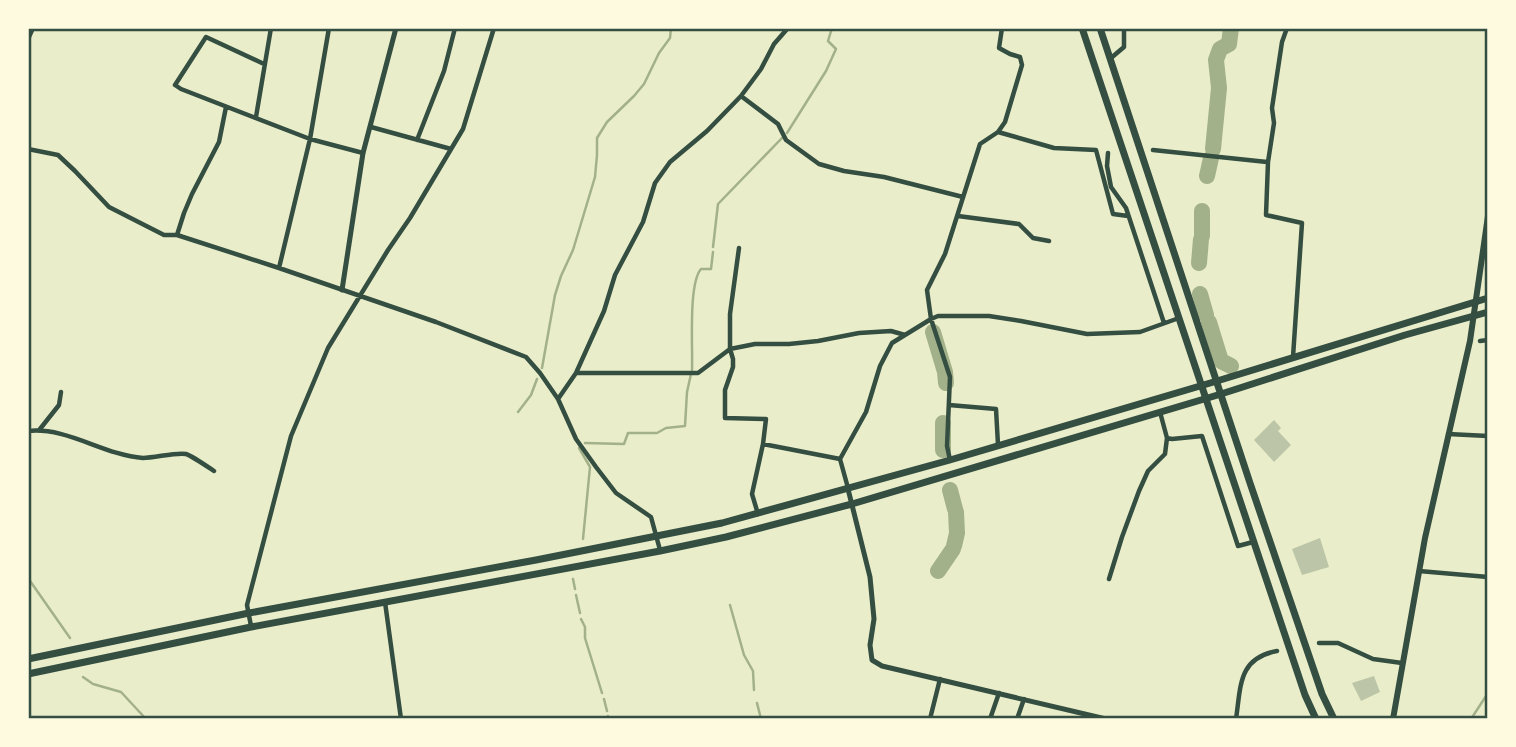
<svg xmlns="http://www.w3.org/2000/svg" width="1516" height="747" font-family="Roboto,sans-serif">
	<rect width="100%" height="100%" fill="#e9edc9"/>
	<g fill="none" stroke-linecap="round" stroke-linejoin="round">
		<path stroke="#a3b18a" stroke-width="2.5" d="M787,133l39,-62 10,-22 -8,-8 4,-13
			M713,247l5,-43 64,-66
			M542,368l13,-73 6,-19 12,-26 22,-73 2,-22v-17l10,-16 27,-26 10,-12 15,-31 11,-15 1,-10
			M692,370c1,-21 -4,-86 9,-101h10l2,-17
			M518,412l13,-17 6,-16
			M585,443l39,1 4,-11h29l9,-5 19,-2 2,-34 4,-18
			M579,448l11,19 -7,72
			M28,578l42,60
			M573,579l2,10
			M576,595l4,18
			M730,605l14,50 9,16 1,19
			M581,619l4,8v11l17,55
			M83,677l10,7 28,8 25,27
			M604,699l3,12
			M757,703l4,16
			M608,716l1,3
			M1471,719l17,-26"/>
		<path stroke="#a3b18a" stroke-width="16" d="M1213,149l6,-61 -3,-28 4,-11 9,-5 2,-16
			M1207,176l4,-18
			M1202,236v-25
			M1199,263l2,-24
			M1200,294l6,21
			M1209,322l12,39 10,5
			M933,332l12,40 1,11
			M943,423v27
			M950,490l5,19
			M954,546l3,-13 -1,-21
			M938,571l15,-22"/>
	</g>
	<path fill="#bcc5a7" d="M1274,420l7,8 -3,3 13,14 -17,17 -20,-22z
		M1320,538l9,29 -27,8 -10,-26z
		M1374,676l6,16 -19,9 -9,-18z"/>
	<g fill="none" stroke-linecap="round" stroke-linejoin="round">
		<path stroke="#344e41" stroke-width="4.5" d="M1287,28l-5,14 -10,66 2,15 -6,39 -2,53 36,8 -9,134
			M28,39l5,-11
			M1111,58l13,-11v-19
			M264,64l-58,-27 -31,48 6,4 129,50 53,14
			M741,96l37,28 8,16 33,24 25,7 40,6 79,20
			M226,107l-7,35 -27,52 -8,19 -7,22 102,33 157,54 90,35 14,16 18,26 18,40 20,28 20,26 35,24 9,33
			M256,117l15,-89
			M371,127l80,22
			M998,132l56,16 42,2 17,64 15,2
			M417,140l27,-69 11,-43
			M28,149l30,6 17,16 34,36 55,28h13
			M1153,150l114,12
			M1108,153l-1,13 4,21 15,21 38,115
			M958,216l61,8 14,14 16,3
			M739,248l-9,66v35l3,10v8l-8,23v28l41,1 -3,25 -11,50 6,20
			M279,268l31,-129 19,-111
			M1480,341l8,-1
			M576,373h122l32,-24 25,-5h34l29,-3 41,-8 32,-2 14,4
			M558,399l18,-26 28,-62 11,-36 28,-53 12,-39 15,-21 37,-31 34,-35 20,-27 13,-25 14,-16
			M949,405l47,4 2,36
			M1160,412l7,26 5,1 30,-3 36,110 15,-4
			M40,429l19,-24 2,-13
			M28,431c40,-4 75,24 115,27 12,0 33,-6 43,-4 6,2 22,13 28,17
			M1448,434l40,2
			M763,444l77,15
			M950,460l-3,-14 3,-69 -19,-58 -4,-29 18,-36 35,-110 18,-12 7,-10 17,-57 -2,-8 -10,-3 -11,-6 3,-20
			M848,488l-8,-29 26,-47 14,-46 12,-23 39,-24 7,-3h51l32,5 66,13 53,-2 39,-14
			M1419,571l69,6
			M1109,579l13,-42 17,-46 9,-20 17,-17 2,-16
			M385,602l16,117
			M251,626l-4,-21 44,-169 37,-88 60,-98 22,-32 53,-89 31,-101
			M1319,643h19l35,16 29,4
			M930,719l10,-40
			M990,719l9,-26
			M1017,719l7,-20
			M1236,719c5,-33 2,-61 41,-68"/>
		<path stroke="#344e41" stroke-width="5" d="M342,290l21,-137 33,-125
			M848,489l22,88 4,42 -4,26 2,15 10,6 224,53"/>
		<path stroke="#344e41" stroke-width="6" d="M1393,719l32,-181 45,-197 18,-125"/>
		<path stroke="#344e41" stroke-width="7" d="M28,659l221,-46 287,-53 186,-37 228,-63 267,-79 271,-83
			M28,674l223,-47 409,-76 66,-14 126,-33 369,-110 184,-59 83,-23"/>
		<path stroke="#344e41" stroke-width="7" d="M1082,28l223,667 11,24
			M1100,28l150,455 72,211 12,25"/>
	</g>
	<rect width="1516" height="747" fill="none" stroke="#fefae0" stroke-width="60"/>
	<rect x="30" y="30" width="1456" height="687" fill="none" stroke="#344e41" stroke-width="2.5"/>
</svg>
